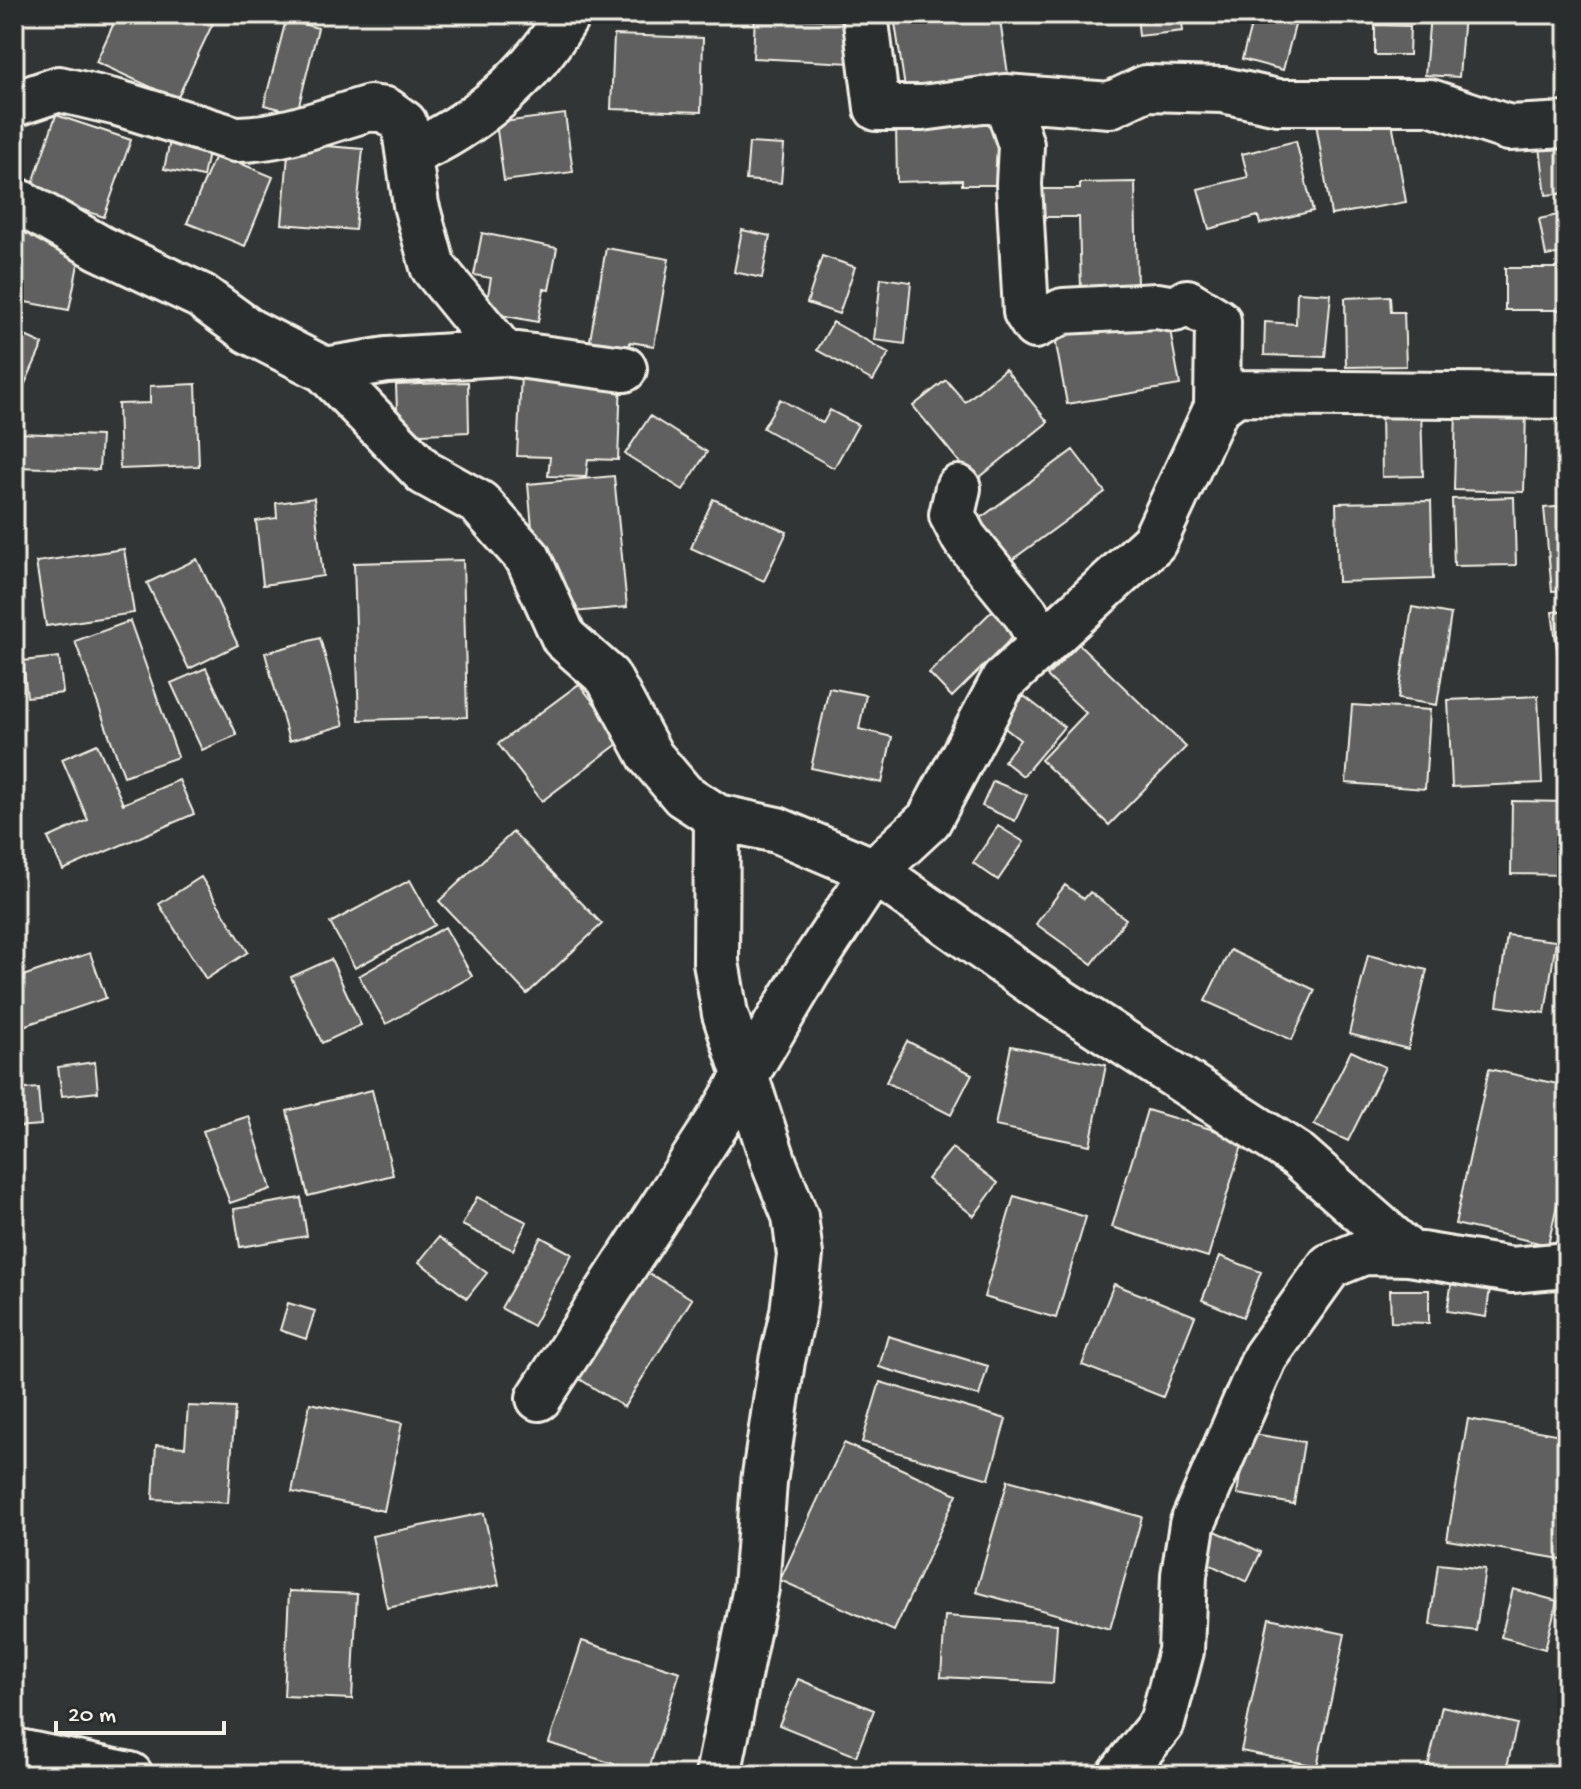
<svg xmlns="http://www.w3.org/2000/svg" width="1581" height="1789" font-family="'Gochi Hand',sans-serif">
	<rect width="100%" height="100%" fill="#323535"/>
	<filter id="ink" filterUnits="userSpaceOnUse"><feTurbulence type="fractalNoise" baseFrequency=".0125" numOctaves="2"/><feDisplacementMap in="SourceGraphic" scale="16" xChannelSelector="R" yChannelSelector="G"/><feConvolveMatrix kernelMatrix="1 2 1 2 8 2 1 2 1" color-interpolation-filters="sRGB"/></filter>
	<g filter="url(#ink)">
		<path fill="#5f605f" stroke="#f4f1e8" stroke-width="2" d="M118,14h76l19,9 -36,76 -81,-37z
			M959,14h40l9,60 -103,14 -10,-65z
			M1091,14h37l-36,5z
			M1137,14h44l2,17 -44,5z
			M1254,14h44l-15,56 -41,-11z
			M1430,14h34l-5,63 -34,-2z
			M755,16l99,5 -3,42 -98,-5z
			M286,20l32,8 -21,85 -33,-8z
			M1375,25l35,1 -1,29h-34z
			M614,35l89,3 -2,74 -90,-3z
			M999,108l2,77h-39v-5l-65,2 -1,-58z
			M1390,110l16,92 -75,13 -15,-92z
			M565,114l8,58 -69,9 -8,-58z
			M56,115l75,25 -27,77 -74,-25z
			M173,127l39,7 -9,43 -39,-8z
			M1567,136v57l-21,2 -7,-56z
			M1296,141l17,70 -53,13 -2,-8 -49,13 -11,-40 50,-12 -6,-23z
			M289,143l74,6 -8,81 -73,-6z
			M749,143l35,2 -3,38 -35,-3z
			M216,153l57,24 -28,69 -58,-23z
			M1135,182l2,107 -56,1 -2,-73h-36v-28h37v-6z
			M1567,213v39l-21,4 -7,-37z
			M14,220l66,34 -11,56 -55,-10z
			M742,230l28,6 -8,42 -28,-6z
			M482,233l75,15 -8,42 -5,-1 -6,33 -53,-10 6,-34 -17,-3z
			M606,248l63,11 -15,87 -24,-4 -2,11 -39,-7z
			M822,256l33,11 -16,47 -32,-11z
			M1505,268h60v42h-60z
			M881,278l30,4 -6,62 -31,-4z
			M1297,292l34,2 -6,63 -61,-2 1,-33 31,2z
			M1390,296l1,16h13l2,54 -60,1 -1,-69z
			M1167,313l13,72 -113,19 -13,-71z
			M833,322l56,31 -16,28 -56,-31z
			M14,331l29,13 -24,53 -5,-2z
			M1005,369l43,53 -73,59 -62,-75 33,-26 19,22z
			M521,375l100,4 -3,81 -30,-1 -2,18 -38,-1 2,-19 -33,-1z
			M468,382l1,50 -71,3 -2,-50z
			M196,384l3,82 -79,3 -2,-65 32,-1v-17z
			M780,399l43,24 7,-13 28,15 -24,43 -71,-40z
			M1456,408l70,1 -2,83 -70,-2z
			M1421,410l2,66 -41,1 -1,-66z
			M650,416l57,36 -24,38 -58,-36z
			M17,433l84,3 -2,34 -82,-3z
			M1073,450l32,42 -107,78 -31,-42z
			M614,476l13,131 -87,8 -12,-131z
			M1514,497l2,68 -62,1 -2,-67z
			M314,498l9,78 -60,9 -7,-64 21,-3 -1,-15z
			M713,499l74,33 -23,49 -73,-33z
			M1431,501l2,78 -95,3 -2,-79z
			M1567,506v84l-15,1 -8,-83z
			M124,549l10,64 -88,13 -10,-64z
			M197,559l41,86 -49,24 -42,-86z
			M463,560l4,157 -108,3 -5,-157z
			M999,604l23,24 -70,69 -23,-24z
			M1412,607l39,7 -14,91 -39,-6z
			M1567,610v82l-4,1 -11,-81z
			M130,621l48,136 -54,19 -49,-135z
			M320,638l24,87 -55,16 -24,-88z
			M1079,644l107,103 -77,78 -68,-65 45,-47 -39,-37z
			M59,657l4,36 -36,4 -4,-36z
			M206,668l31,67 -35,15 -31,-67z
			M579,684l44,56 -81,61 -44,-57z
			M829,688l37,7 -7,34 33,8 -10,46 -71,-15z
			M1024,696l40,31 -41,49 -19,-15 16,-21 -19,-15z
			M1538,696l4,87 -90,4 -4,-87z
			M1352,705l78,5 -5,79 -79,-6z
			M97,744l26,60 56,-24 15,34 -131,56 -15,-32 40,-18 -26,-61z
			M993,781l34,14 -12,26 -33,-15z
			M1512,801l55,1v73l-56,-1z
			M998,826l26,16 -26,38 -25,-17z
			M513,832l89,92 -75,70 -88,-93z
			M201,877l47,75 -42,27 -47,-75z
			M410,880l25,45 -80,43 -25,-45z
			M1065,885l19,14 6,-7 36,27 -34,45 -56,-40z
			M445,927l27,49 -86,48 -27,-48z
			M1507,935l49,6 -11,72 -48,-7z
			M1230,950l85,40 -23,50 -87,-39z
			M90,953l16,45 -92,31v-50z
			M1368,955l59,15 -19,79 -59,-15z
			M331,959l30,66 -39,18 -31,-66z
			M907,1041l65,33 -21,41 -65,-33z
			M1011,1046l95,19 -16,80 -95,-19z
			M1351,1051l34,16 -37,74 -34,-16z
			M95,1062l3,30 -36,4 -4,-29z
			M1489,1069l78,17v74l-19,85 -93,-21z
			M38,1088l3,37 -27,2v-37z
			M372,1090l21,85 -85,21 -21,-85z
			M1147,1110l97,29 -36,118 -96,-30z
			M249,1116l22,73 -41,14 -27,-72z
			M952,1148l46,35 -24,33 -47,-37z
			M1014,1196l72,21 -30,101 -72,-21z
			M477,1197l50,25 -14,28 -51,-25z
			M301,1198l6,38 -67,11 -6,-38z
			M439,1237l48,36 -20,25 -48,-36z
			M541,1237l31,17 -39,72 -32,-18z
			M1220,1256l41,16 -18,45 -41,-17z
			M642,1269l50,30 -68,108 -49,-31z
			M1452,1281l38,7 -4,29 -39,-6z
			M1114,1284l81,32 -32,81 -81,-32z
			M1390,1290h39v33l-38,-1z
			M288,1303l27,8 -9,28 -26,-9z
			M888,1336l100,30 -9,30 -100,-29z
			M880,1382l126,37 -17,60 -127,-37z
			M310,1403l92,20 -18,88 -92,-19z
			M188,1406l47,2 -7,95 -75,-4 3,-54 29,2z
			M1468,1419l99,17v124l-120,-20z
			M1247,1433l57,9 -10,62 -57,-10z
			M844,1443l113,51 -63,137 -114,-51z
			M1008,1480l134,37 -32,112 -134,-37z
			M484,1513l15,72 -112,23 -15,-72z
			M1211,1529l50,23 -14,30 -49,-23z
			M1438,1564l47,5 -9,62 -46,-6z
			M1513,1589l44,12 -12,48 -44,-12z
			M289,1591l68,3 -5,105 -68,-3z
			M945,1616l112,8 -4,59 -112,-6z
			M1269,1618l76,16 -28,132 -76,-15z
			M582,1641l98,31 -33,103 -98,-32z
			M798,1679l76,31 -18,46 -77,-31z
			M1442,1706l75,18 -12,51h-79z"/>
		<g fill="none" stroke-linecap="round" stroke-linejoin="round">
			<defs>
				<path id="minor" d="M865,14l12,94h45l83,-11 105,8 36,-17 77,2 55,12h152l79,26 58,-3
					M1005,97l16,48 -2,39 7,128 9,14 28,-15 94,-5 18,3 12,-7 31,19 -1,86
					M14,104l45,-15 59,14 117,36c45,1 92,-19 135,-31l16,2 18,13 12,82 17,62 70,86
					M409,154c65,-28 123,-78 159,-140
					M14,199l86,49 101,48 48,35 76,39 100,103 54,30 49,55 36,80 44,39 43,80 32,38 34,22 60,13 97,41 169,119 256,166 110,97
					M325,370l62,-10 116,-7 121,16
					M958,488l-6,27 12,23 62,76 17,31
					M717,817l-1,145 9,52 50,152 20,50 5,39 -7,57 -11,49 -18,121 -8,106 -38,187
					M539,1398l182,-281 87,-146 66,-100 55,-51 74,-139 151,-139 63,-135 19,-14 331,3
					M14,1751l116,24
					M1120,1775l42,-52 19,-72 3,-76 8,-50 73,-168 65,-91 34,-14 45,1 103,17 55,-5"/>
			</defs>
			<use href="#minor" stroke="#f4f1e8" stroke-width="50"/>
			<use href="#minor" stroke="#2a2d2e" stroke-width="44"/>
		</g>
	</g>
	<rect width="1581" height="1789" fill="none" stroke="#2a2d2e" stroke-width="48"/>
	<rect x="24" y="24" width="1533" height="1741" fill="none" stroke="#f4f1e8" stroke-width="3" filter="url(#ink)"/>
	<path d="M56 1721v12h168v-12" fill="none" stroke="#f4f1e8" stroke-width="4"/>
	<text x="68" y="1721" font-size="24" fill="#f4f1e8" stroke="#2a2d2e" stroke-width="6" paint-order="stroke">20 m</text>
</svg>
